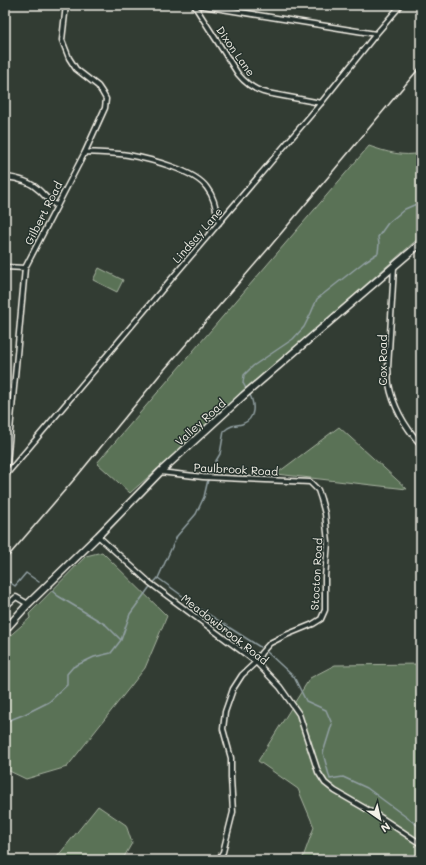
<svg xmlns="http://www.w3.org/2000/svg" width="426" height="865" font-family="Mali,sans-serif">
	<rect width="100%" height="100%" fill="#323c33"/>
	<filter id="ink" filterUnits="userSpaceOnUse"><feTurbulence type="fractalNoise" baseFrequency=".025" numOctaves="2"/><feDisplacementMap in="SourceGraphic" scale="8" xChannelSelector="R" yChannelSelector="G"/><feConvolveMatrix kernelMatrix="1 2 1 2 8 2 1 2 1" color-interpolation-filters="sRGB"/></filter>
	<g filter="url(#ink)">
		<path fill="#5a7257" stroke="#a7b2a0" d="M369,146c17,6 34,11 52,7v83l-291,257 -33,-30z
			M99,268l24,12 -6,12 -24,-12z
			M339,427l68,62 -131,-15z
			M102,552l65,64 -22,52 -78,99 -41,12 -21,-10v-129l25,-22 -1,-4 57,-58z
			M421,664v196h-119l12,-33 -16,-38 -40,-28 52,-83 25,-13z
			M98,806l28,19 6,18 -8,14 2,3h-66l-3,-3z"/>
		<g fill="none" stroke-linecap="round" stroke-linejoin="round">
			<path stroke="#92a0a3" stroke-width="1.5" d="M247,390l-4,-7 1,-8 9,-9 40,-27 11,-12 7,-14 6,-14 47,-37 14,-9 1,-9 -1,-7 10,-14 17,-14 16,-7
				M158,578l45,33 57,36
				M5,579l10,7 11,-13 13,9
				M52,591l6,5 48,29 15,15
				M267,652l27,25 12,24 20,9 6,14 -9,29 7,26 13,-2 24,11 54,40
				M5,722l20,-8 24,-12 18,-17v-11l6,-7 21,-10 17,-4 10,-13 9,-26 19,-26 9,-10 19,-42 19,-22 8,-17 6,-26 10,-17 4,-23c2,-2 5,-4 8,-5 3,-1 7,-1 10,-2 14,-5 13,-20 7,-31"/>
			<defs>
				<path id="street" d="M194,5l44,69c8,10 16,16 29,19l54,10
					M197,5l179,29
					M85,152c14,1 29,1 43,3 21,4 67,15 79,33 8,10 9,23 12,35
					M5,177c13,1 25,4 35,14 5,5 9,10 16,14
					M5,267l20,1
					M394,267l-6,101c1,5 0,11 1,16 4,22 17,44 32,61
					M160,472l43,5 107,5 8,8 3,9 4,15 3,28 -3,35v33l-4,9 -8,5 -27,11 -16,8 -9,10 -5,9 -14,13 -9,14 -8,23 -2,17 8,29v20l2,34 -10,40 -5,8
					M6,474l19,-206 60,-116 20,-44 1,-9 -4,-7 -4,-6 -22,-17 -7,-11 -7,-18 4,-35
					M5,476l156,-185 160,-188 55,-69 25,-29
					M98,536l52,47 106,79 24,25 19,27 19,58 7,11 10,8 45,26 41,27
					M5,607l11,-10 12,7"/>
				<path id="secondary" d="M5,630l23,-26 70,-68 62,-64 83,-76 178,-153"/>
			</defs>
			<use href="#street" stroke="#f4f1e8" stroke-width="7"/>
			<use href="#secondary" stroke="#f4f1e8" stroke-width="9"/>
			<use href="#street" stroke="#26332d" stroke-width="4"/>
			<use href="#secondary" stroke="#26332d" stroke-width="6"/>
			<path stroke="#f4f1e8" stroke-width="1.5" d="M5,560l73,-85 80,-98 110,-128 153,-183"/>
		</g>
	</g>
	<g text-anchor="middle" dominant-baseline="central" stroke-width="3" stroke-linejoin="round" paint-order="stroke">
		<g font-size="11" fill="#f4f1e8" stroke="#26332d">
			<text transform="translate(236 51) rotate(55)">Dixon Lane</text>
			<text transform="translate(43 213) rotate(-63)">Gilbert Road</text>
			<text transform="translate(197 235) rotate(-49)">Lindsay Lane</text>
			<text transform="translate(382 360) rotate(-90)">Cox Road</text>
			<text transform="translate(200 422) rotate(-42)">Valley Road</text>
			<text transform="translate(236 469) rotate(3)">Paulbrook Road</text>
			<text transform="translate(316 574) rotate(-87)">Stocton Road</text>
			<text transform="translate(225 629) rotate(38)">Meadowbrook Road</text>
		</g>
	</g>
	<rect width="426" height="865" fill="none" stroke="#26332d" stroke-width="20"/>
	<rect x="10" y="10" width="406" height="845" fill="none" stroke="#f4f1e8" stroke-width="1.5" filter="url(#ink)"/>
	<g transform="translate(380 819) rotate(146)" stroke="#26332d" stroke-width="3" paint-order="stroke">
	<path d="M0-3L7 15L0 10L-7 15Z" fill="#f4f1e8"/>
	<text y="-6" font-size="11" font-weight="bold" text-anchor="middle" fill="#f4f1e8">N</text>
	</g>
</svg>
